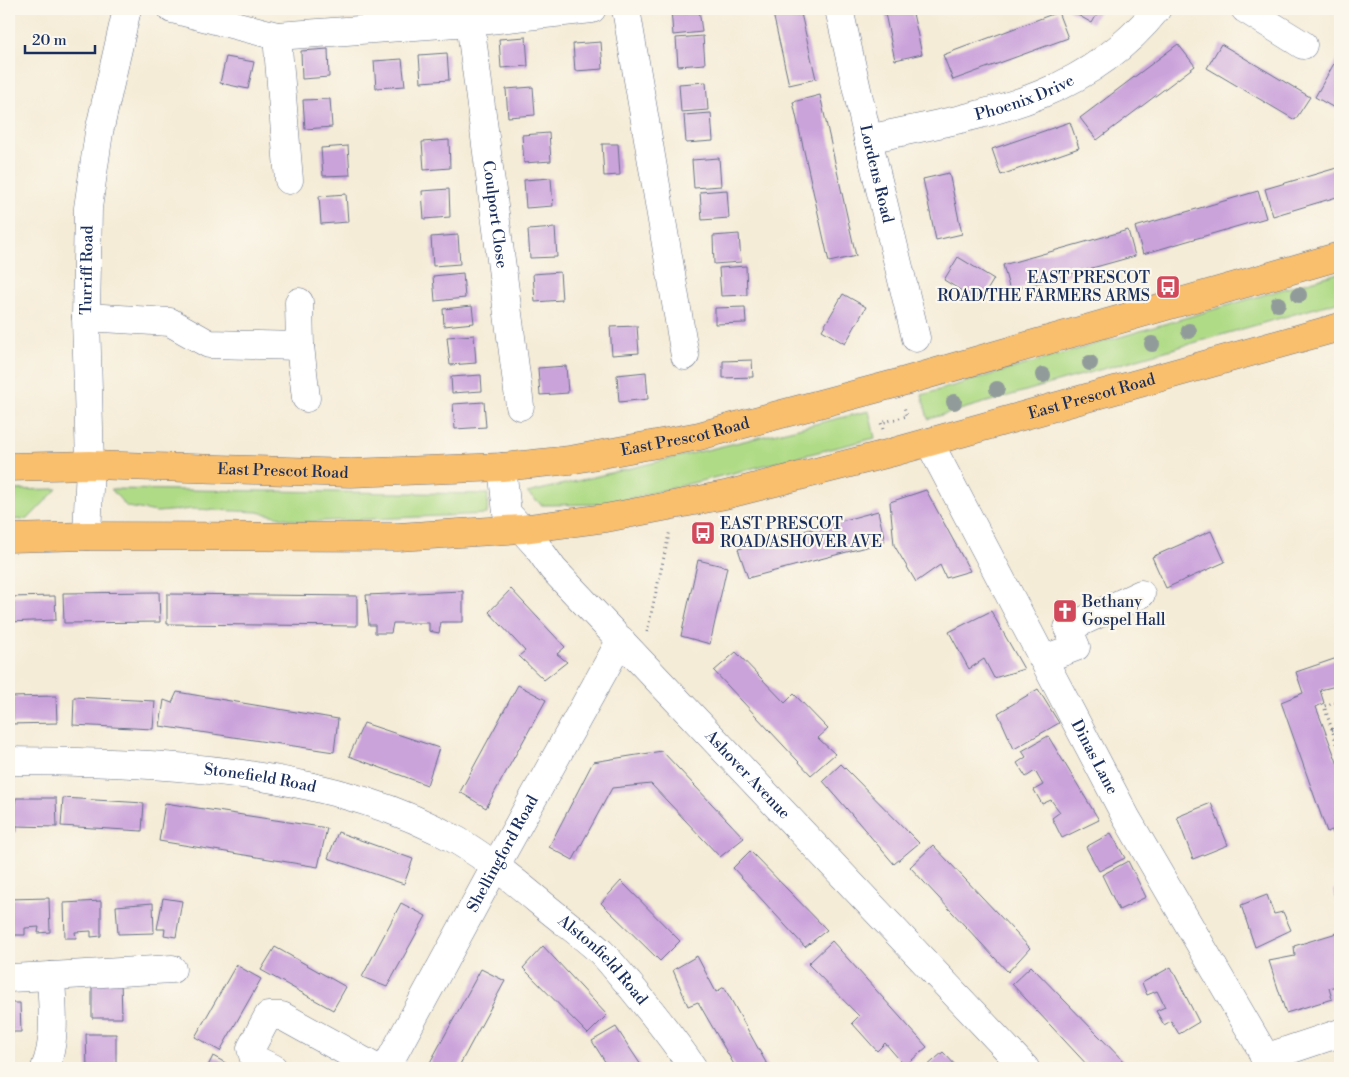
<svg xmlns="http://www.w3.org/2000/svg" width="1349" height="1077" font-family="'Libre Bodoni',serif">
	<rect width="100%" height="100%" fill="#fbf7ec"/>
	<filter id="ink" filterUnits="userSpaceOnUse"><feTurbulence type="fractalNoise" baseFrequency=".02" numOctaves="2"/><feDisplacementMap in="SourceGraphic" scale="10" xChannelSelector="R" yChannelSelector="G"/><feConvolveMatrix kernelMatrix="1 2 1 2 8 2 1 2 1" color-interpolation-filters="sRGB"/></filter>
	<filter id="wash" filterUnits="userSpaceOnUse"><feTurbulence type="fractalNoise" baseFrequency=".0096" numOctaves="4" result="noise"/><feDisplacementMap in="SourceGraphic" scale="20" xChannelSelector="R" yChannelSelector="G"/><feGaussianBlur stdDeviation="1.12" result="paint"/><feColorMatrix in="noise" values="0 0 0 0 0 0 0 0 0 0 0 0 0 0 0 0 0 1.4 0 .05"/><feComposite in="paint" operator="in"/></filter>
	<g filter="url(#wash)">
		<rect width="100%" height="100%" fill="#f5ecd7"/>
		<path fill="#b0db86" stroke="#668572" d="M1338,273l2,9v19l-412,118 -6,-24z
			M869,411l6,27 -268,66 -65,1 -15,-12z
			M57,489l-29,30 -19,1v-30z
			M111,489l377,5 -1,20 -185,8 -44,-10 -65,-3 -36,3 -30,-5z"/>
		<g id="blocks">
			<path fill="#cba3db" d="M671,9h28l3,23 -29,3z
				M772,9h28l16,70 -27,6z
				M884,9h28l10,45 -27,6z
				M1067,9h33l-8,14z
				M1330,9h10v6l-4,-3z
				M1058,12l10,26 -115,42 -10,-25z
				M703,36l2,28 -27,2 -2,-28z
				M526,37l2,29 -27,2 -2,-29z
				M601,42l2,27 -28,2 -2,-27z
				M1178,44l17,22 -98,74 -17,-22z
				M1221,44l89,53 -15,23 -88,-52z
				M328,49l1,28 -27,2 -1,-28z
				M447,53l2,27 -28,2 -2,-27z
				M1340,53v52l-2,5 -23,-13z
				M226,57l28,5 -6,27 -28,-6z
				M402,59l3,27 -29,2 -2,-27z
				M706,82l2,28 -27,2 -2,-28z
				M533,87l2,28 -27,2 -2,-28z
				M820,95l36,161 -27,6 -36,-160z
				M330,99l2,28 -27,2 -2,-29z
				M711,113l2,28 -27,2 -2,-28z
				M1070,122l9,26 -78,27 -9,-26z
				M549,133l2,28 -27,2 -2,-28z
				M449,140l1,28 -26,2 -2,-28z
				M602,144h16l2,31 -16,1z
				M348,146l2,29 -27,1 -2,-28z
				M719,158l2,28 -27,2 -2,-28z
				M1340,167v29l-67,20 -8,-27z
				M949,173l13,61 -26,6 -13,-61z
				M551,178l2,28 -27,2 -2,-28z
				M449,189l1,28 -26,2 -2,-28z
				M727,190l2,28 -27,2 -2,-28z
				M1258,191l8,27 -123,36 -8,-27z
				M346,194l2,28 -27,2 -2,-28z
				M555,228l2,29 -27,1 -2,-28z
				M1128,230l7,26 -125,35 -7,-26z
				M739,234l2,28 -27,2 -1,-28z
				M458,235l2,29 -27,2 -2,-29z
				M958,257l36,22 -14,23 -36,-22z
				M746,266l1,29 -26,1 -2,-28z
				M560,272l2,28 -27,2 -2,-28z
				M463,273l2,25 -30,3 -2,-25z
				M843,294l23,13 -21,37 -23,-14z
				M472,306l2,17 -30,3 -1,-17z
				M745,307l1,16 -31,1v-16z
				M637,326l2,27 -27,2 -2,-28z
				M474,335l2,28 -26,2 -3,-28z
				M752,360l1,17 -30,1v-17z
				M566,366l2,27 -28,2 -2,-27z
				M646,372l2,27 -29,3 -2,-27z
				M481,375l1,16 -30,2 -1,-16z
				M484,402l2,25 -31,2 -2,-25z
				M926,490l44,81 -24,7 -6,-13 -24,17 -22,-37 -4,-43z
				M878,511l7,31 -137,36 -10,-29z
				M1211,531l14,31 -59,26 -14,-31z
				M698,560l29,7 -17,77 -29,-8z
				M511,589l54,58 -8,7 10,8 -23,18 -25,-24 6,-5 -36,-39z
				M463,591v31h-22l-2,11 -10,-2v-8h-36l-2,10h-16v-8h-6l-3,-30z
				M159,592l1,30 -96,1 -1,-30z
				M167,594l190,2v30l-190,-2z
				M55,596l1,24 -47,2v-25z
				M991,611l33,58 -30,9 -10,-19 -15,10 -20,-37z
				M736,652l49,51 9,-9 34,35 -10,9 17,16 -24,21 -97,-104z
				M1340,657v28l-20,5 4,13 -8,4 24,63v79h-2l-6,-19 -5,2 -46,-130 22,-9 -7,-21z
				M518,685l28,15 -60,108 -26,-16z
				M1038,689l21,34 -45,26 -16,-36z
				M177,692l161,27 -4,33 -174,-26 4,-26 8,3z
				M56,696l1,27 -48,1v-27z
				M74,697l81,4 -2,28 -80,-4z
				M364,723l75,25 -12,37 -78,-29z
				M1048,736l51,84 -37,18 -10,-20 8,-6 -9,-12 -9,4 -8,-14 9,-5 -8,-14 -9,6 -9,-14 9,-6 -4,-6z
				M662,751l82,87 -24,19 -69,-73 -39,4 -39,72 -24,-13 44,-85z
				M841,764l78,79 -25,21 -71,-83z
				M16,798h40l1,29 -41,-1v6h-7v-27h6z
				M63,798l81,5 -2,28 -81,-5z
				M165,803l162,25 -9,39 -159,-26z
				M1211,803l17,42 -35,14 -16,-42z
				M338,832l75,27 -9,25 -76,-26z
				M1111,833l14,25 -26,13 -13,-24z
				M933,845l97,103 -22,24 -98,-105z
				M750,851l77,79 -22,17 -72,-79z
				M1128,861l18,36 -27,13 -17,-35z
				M621,881l59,60 -20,20 -59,-58z
				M1340,887v23l-7,-20z
				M1267,895l7,19 9,-2 8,18 -36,17 -14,-42z
				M49,898l1,34 -12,1 1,-6 -14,1v7h-16v-36z
				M163,898l19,3 -6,36 -12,-2 1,-6h-8z
				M101,901v35l-10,1v-6l-16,1 1,6h-11l-1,-35z
				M153,903l1,30 -36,1 -2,-28z
				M401,903l25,13 -39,71 -25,-10z
				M1340,932v53l-11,3 3,11 -46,14 -17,-52 26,-5 -1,-10z
				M832,941l95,106 -22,19 -20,-23 -8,8 -25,-28 7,-7 -51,-52z
				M543,946l64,69 -19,19 -65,-66z
				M275,947l71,40 -13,23 -72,-40z
				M697,956l19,36 8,-5 45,81h-33l-38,-66 -10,4 -15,-36z
				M236,965l25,14 -41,72 -25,-14z
				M1031,966l99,102h-40l-78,-84z
				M1171,967l28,55 -20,12 -8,-13 -7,4 -8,-14 9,-4 -8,-16 -10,4 -5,-12z
				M481,969l24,12 -47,87h-31z
				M121,980l1,38h-30v-37z
				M9,1003h11l1,29h-12z
				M616,1027l11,17 16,24h-34l-17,-27z
				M86,1034h30v34h-29z
				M943,1052l15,16h-33z
				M213,1056l18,10 4,2h-28z"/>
		</g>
	</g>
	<g filter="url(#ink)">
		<use href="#blocks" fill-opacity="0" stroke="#677188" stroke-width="1"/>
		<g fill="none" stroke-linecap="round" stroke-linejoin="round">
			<defs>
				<g id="minor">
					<path d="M172,9l105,27 193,-14 122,-13"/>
					<path d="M626,9l59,347"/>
					<path id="s1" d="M839,9l29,130 48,199"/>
					<path d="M1245,9l58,36"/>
					<path id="s2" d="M470,22l50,384"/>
					<path d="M277,36l12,144"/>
					<path id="s3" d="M868,139c109,-24 214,-36 289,-130"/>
					<path d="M299,302l1,44 6,52"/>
					<path d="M86,317l84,5 39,22 91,2"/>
					<path id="s4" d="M929,442l197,375 134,230 8,21"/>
					<path id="s5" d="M502,467l5,46 29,32 17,24 472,499"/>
					<path id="s6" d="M87,536l3,-71 -4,-148 2,-109 11,-76 28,-123"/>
					<path d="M1044,659l32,-12 -8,-19 73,-34"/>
					<path id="s7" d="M9,761c146,1 319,6 449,80 32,19 60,43 89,67 18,15 38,29 55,45 9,9 17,20 26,30 23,28 45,55 65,85"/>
					<path d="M51,976l121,-7"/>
					<path d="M9,978l42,-2c1,31 6,63 -6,92"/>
					<path d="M1265,1058l75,-25"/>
					<path d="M273,1068l-19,-9 -3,-11 17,-32h14l94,52"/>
					<path id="s8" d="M386,1068l115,-212 120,-216"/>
				</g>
				<g id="highway">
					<path id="s9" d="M9,467l81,-2 261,8 151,-6 68,-7 129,-24 199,-53 442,-127"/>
					<path id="s10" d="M9,538l78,-2 311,1 124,-8 84,-11 119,-23 165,-42 450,-126"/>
				</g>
			</defs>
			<use href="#minor" stroke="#677188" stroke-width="29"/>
			<use href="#highway" stroke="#677188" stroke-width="29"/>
			<path stroke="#677188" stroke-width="3" stroke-dasharray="1 4" stroke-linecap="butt" d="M883,429l-2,-6 26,-7 -3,-9
				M647,632l23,-102
				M1340,701l-16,5 16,47
				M1332,730l8,-3"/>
			<use href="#minor" stroke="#fff" stroke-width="28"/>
			<use href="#highway" stroke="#f9bf6d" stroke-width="28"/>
		</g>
		<g fill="#919c9a">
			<circle cx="1299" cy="295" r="8"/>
			<circle cx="1278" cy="304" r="8"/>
			<circle cx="1189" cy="331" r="8"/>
			<circle cx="1152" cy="344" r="8"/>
			<circle cx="1090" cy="363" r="8"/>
			<circle cx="1043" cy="375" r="8"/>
			<circle cx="997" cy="389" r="8"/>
			<circle cx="954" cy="402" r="8"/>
		</g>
	</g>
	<defs>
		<symbol id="bus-square" viewBox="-11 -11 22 22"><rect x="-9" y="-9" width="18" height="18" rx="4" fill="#d1495b" stroke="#fbf7ec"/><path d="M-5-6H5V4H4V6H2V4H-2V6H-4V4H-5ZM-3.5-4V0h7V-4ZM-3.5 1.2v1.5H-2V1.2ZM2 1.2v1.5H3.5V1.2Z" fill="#fff"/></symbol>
		<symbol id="church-square" viewBox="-11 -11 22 22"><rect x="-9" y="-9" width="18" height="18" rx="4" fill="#d1495b" stroke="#fbf7ec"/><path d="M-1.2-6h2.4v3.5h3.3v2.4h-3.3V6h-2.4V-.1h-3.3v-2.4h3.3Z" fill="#fff"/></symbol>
	</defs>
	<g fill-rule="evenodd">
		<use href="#bus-square" x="1154" y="273" width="28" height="28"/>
		<use href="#bus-square" x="689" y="519" width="28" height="28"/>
		<use href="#church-square" x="1051" y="597" width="28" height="28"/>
	</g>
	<g text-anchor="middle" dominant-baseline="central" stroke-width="4.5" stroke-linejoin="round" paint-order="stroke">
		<g font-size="16" fill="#1b2f5e" stroke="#fbf7ec">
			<text stroke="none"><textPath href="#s3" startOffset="162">Phoenix Drive</textPath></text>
			<text stroke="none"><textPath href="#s1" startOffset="169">Lordens Road</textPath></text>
			<text stroke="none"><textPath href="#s2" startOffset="194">Coulport Close</textPath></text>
			<text stroke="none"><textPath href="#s6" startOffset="266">Turriff Road</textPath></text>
			<text stroke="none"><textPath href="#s10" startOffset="1099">East Prescot Road</textPath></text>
			<text stroke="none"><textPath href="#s9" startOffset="679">East Prescot Road</textPath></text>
			<text stroke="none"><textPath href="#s9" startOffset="274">East Prescot Road</textPath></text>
			<text stroke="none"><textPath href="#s4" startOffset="356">Dinas Lane</textPath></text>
			<text stroke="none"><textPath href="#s5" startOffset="402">Ashover Avenue</textPath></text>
			<text stroke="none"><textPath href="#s7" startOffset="252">Stonefield Road</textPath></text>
			<text stroke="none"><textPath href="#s8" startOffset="244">Shellingford Road</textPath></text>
			<text stroke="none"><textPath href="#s7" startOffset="649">Alstonfield Road</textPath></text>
		</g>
		<g font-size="16" fill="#1b2f5e" stroke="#fbf7ec" text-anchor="start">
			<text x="1150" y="278" text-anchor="end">EAST PRESCOT<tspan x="1150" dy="18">ROAD/THE FARMERS ARMS</tspan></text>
			<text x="720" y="524">EAST PRESCOT<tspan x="720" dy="18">ROAD/ASHOVER AVE</tspan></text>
			<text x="1082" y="602">Bethany<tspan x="1082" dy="18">Gospel Hall</tspan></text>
		</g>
	</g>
	<rect width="1349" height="1077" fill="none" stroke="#fbf7ec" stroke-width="30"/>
	<path d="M25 45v8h70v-8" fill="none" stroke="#1b2f5e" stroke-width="2.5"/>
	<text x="32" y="45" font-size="15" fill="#1b2f5e" stroke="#fbf7ec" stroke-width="4" paint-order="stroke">20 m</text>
</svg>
